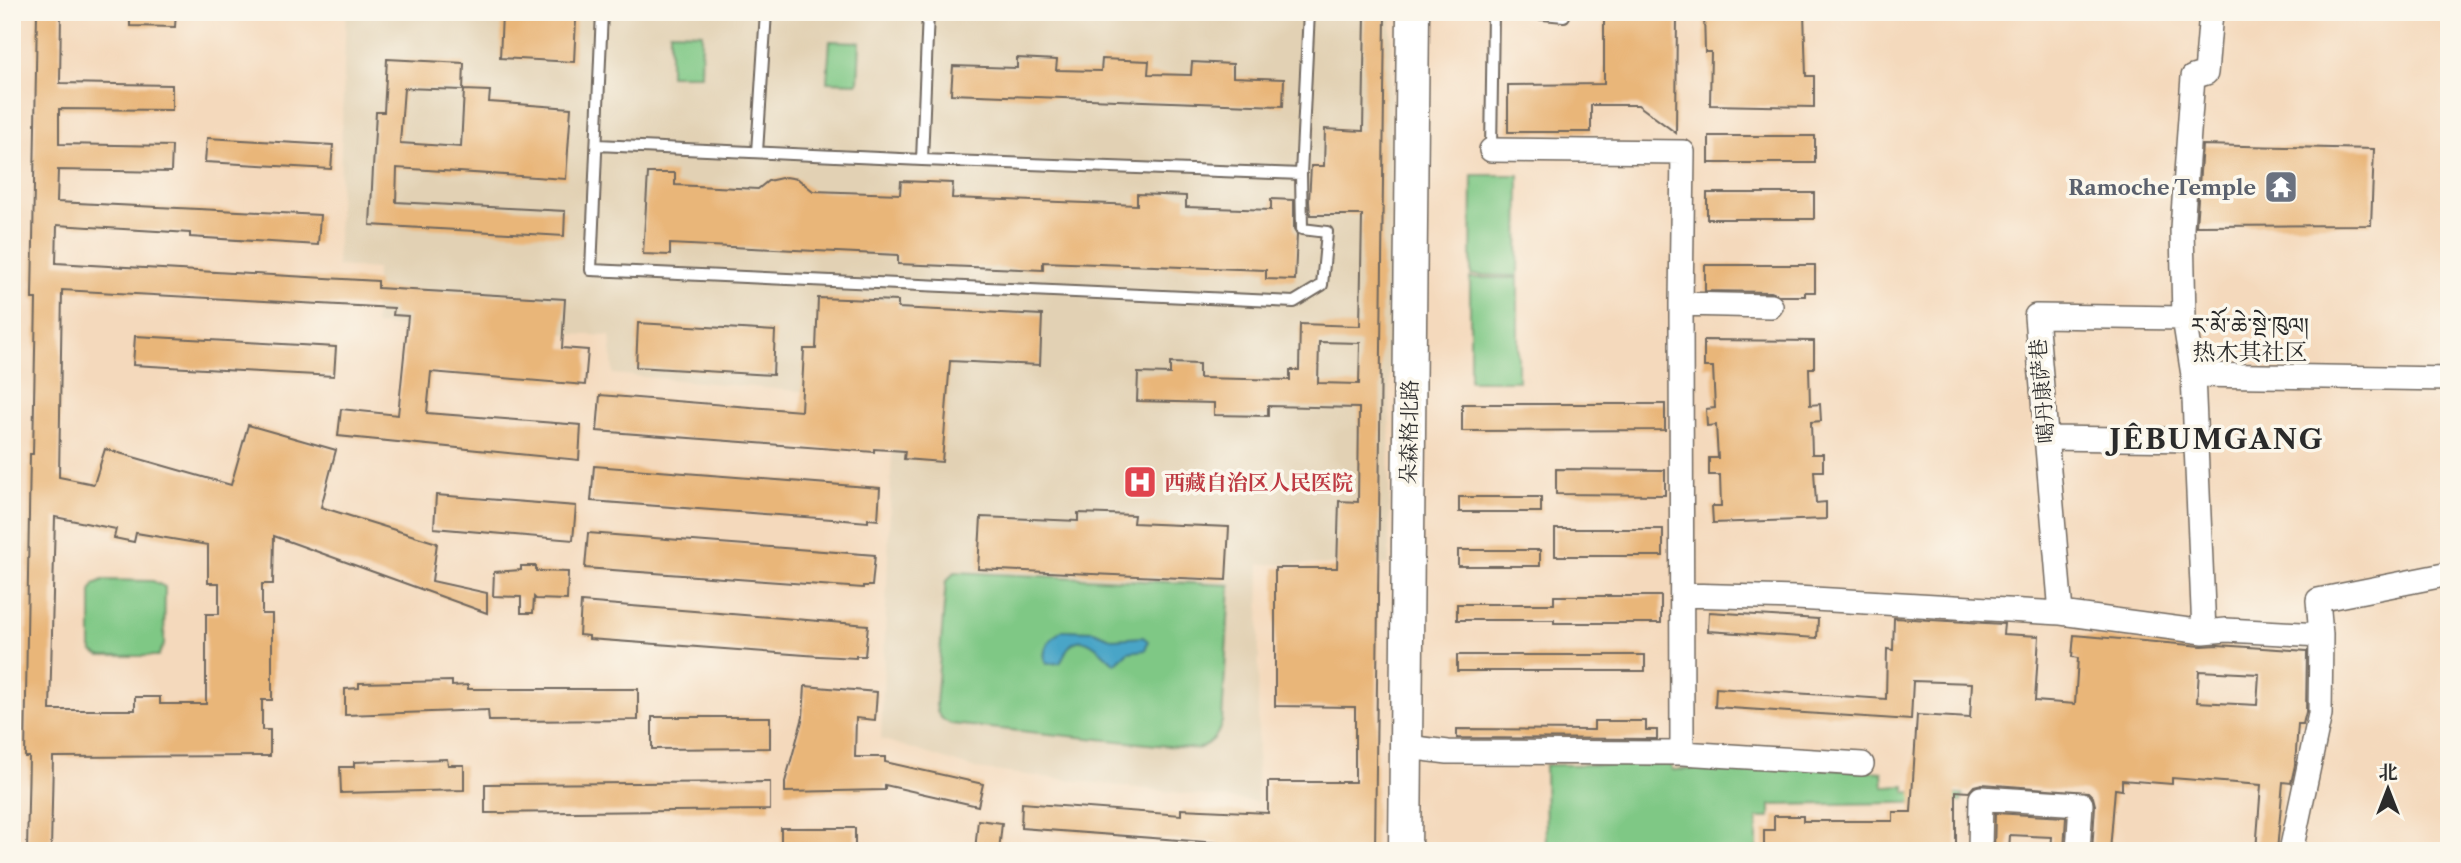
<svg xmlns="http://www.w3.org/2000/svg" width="2461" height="863" font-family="'Libre Caslon Text','Noto Serif SC','Noto Serif Tibetan',serif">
	<rect width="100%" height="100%" fill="#fbf7ec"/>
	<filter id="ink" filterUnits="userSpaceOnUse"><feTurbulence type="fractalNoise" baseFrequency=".0143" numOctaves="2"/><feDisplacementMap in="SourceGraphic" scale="14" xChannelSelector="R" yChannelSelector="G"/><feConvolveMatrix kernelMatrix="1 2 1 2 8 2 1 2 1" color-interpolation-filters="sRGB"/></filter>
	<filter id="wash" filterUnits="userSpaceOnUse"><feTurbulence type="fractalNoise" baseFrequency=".00686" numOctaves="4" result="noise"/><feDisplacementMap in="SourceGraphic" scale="28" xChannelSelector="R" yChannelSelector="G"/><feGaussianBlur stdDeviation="1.57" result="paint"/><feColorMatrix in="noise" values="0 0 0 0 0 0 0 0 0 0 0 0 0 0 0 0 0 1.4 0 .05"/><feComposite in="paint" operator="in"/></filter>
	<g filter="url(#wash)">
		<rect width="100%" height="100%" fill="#f4d9bc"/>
		<path fill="#e2d1b4" d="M346,12h1045l-2,553 -129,-1 -3,238 -281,-33 -95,-30 13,-339 -281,-26 -3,-38 -235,-11 1,-56 -39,-3z"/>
		<path fill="#7fc885" stroke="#557a58" stroke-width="2" d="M670,32l32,1 -1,42h-31z
			M830,41l30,1 -2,41 -31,-1z
			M1472,175h47l-1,101 -47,-1z
			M1470,278h48v103h-48z
			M955,572l275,13 -8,136c-4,16 -10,22 -25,28l-246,-25c-11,-5 -14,-9 -15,-20l10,-123z
			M103,580l50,1 12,6 -1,58 -6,11h-58l-7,-4 -2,-4v-56l3,-8z
			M1695,761l187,11 1,15 22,-1v6l58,3 -2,7 -191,3v13h-13v33h-211l-1,-86 126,-1 1,6 22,-1z"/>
		<path fill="#48a5c7" stroke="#3a6879" stroke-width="2" d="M1063,630l31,1 19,8 30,-2 5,4 -3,9 -17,2 -13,12c-11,-8 -31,-37 -47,-16 -4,5 -4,10 -8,15l-14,1c-6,-14 5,-27 17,-34z"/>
		<g id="blocks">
			<path fill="#e9b679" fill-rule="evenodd" d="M37,12h24l-1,71 112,2v25l-113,-1v35l113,2 -1,26 -113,-2 -1,32 263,13 -2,30 -128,-8v-4l-133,-8 -1,38 322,18v7l187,11 -3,49 26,2 -3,35 -154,-13 -4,41 154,12 -2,35 -241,-24 3,-27 57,6 10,-99 -15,-1 1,-7 -332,-18 -3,187 35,7 11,-35 126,36 17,-60 88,25 -15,57 116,36 -5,38 55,12v20l-213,-77 -1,48h-11v30h10v86h-10v30h8v26l-217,1 -2,94h-24l2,-94h-4l5,-303h3l3,-155h-4zM55,517l61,12 -2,9 20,4 2,-9 72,12v38h11v31h-13v90h-46v-7h-25v13h-85z
				M130,12h46l-1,15 -45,-1z
				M1365,12h20l-10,839h-158l1,-8 -197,-15 1,-25 159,12v-6l87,4v-31h87v-75l-80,-1v-138h62l2,-67 19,1 1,-94 -91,-2v10l-54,-1v-12l-77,-2 1,-28 32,1v-11l29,1v14l91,2v-10h9l1,-46 60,2 2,-111h-52l-1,-14 2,-35h13l1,-37 38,2zM1319,342l41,1 -1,41 -41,-1z
				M1604,12h73l-1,121 -38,-28h-47v27h-83v-47l96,-1z
				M1704,12h100l2,64h8v31l-104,-2 1,-53h-6z
				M502,14l74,5 -2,43 -74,-4z
				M1017,58l40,2 -1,10 45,1 1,-12 47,2 -1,13 43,1 1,-13 41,2v13l51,2 -1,27 -332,-12 2,-28 64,2z
				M387,59l77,4 -1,27 -59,-2 -4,55 61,4 3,-57 26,1 -1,11 82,6 -5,71 -169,-11 -1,34 169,9 -1,25 -194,-11 6,-113h8z
				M1709,136h106v27h-106z
				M207,138l126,7 -2,24 -126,-7z
				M2202,145l172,4 -3,76 -175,1z
				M648,173h27v12l83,4 10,-8 18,-4 12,2 15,12 87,3 1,-13 52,2 -1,15 185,7v-11l49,2v11l85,3v-11l23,1v29l3,5 -2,46 -29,-1v-9l-223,-8v8l-145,-6v-9l-228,-11v11l-27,-1z
				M1707,193h107v26h-107z
				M1705,265h110v27h-10v4h-24l-10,-4 -66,-1z
				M818,298l80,3v7l144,7 -2,50 -90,-4 -8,101 -38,-3 1,-8 -31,-2v3l-277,-21 3,-36 201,16 3,-62h12z
				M638,323l137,8 -2,44 -137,-8z
				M135,336l201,11 -2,29 -201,-11z
				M1704,340l110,1v27h-5l1,37 10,-1 1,17 -10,1 1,32h11v17h-9l2,32 10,-1v17l-113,4 -1,-17h9l-1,-31h-11v-17h9l-2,-33 -9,1 -1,-17 9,-1 -2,-41h-9z
				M1462,404h203v26l-203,1z
				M594,466l286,22 -2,32 -10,-1v3l-36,-3 -241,-18z
				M1556,469l109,1v25l-109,-1z
				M436,495l140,11 -3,34 -139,-12z
				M1459,497h82v15h-82z
				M1078,513l56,2 -1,8 96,4 -3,53 -248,-11 3,-52 97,4z
				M1555,529h108v27h-108z
				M588,533l287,22 -3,31h-9v2l-278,-20z
				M1458,550h82v16h-82z
				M521,566h15v5l32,1 -1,28 -31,-1 -2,-2 -1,16h-12v-16l-28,-1 1,-24 27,-2z
				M1554,596h107v27h-107v-3h-97v-16h97z
				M581,602l287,23 -3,31h-9v2l-37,-2 -230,-17v-3l-10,-1z
				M1709,612l109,7 -1,19 -109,-7z
				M1894,618l110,6 -1,10 36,2 -4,65 40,3 3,-46 -6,-1 2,-22 128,11 16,-1 89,6 -1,61 -3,12h-5l-3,41 -4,18 -8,-1 -6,69h-21l5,-66 -89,-7v6l-50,-4v10l-7,-1 -5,62h-18l3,-46 -2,-8 -5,-5 -106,-8 -8,2 -5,6 -13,-1v60h-192v-21h10v-14h29v5h90v-9h18l6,-97 53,3 2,-35 -59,-2 -2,39 -196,-13 1,-19 170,11 1,-50 6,1zM2199,671l60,3 -2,31 -60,-3z
				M1457,655h188v16h-188z
				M452,681v5l16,-1v4h170v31l-149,1 -1,-11 -143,5v-26l14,-1v-5z
				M805,686l72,6 -2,28 -19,-2 -1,39h30v5l98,22 -5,22 -93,-21v5l-100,2v-10l18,-65z
				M652,717h118v31l-118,1z
				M1594,721h52v9h11v9l-200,-1v-9l137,1z
				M447,759l1,6h16v25l-123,3 -1,-26h14v-5z
				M770,782v28l-285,3v-29z
				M1995,813l71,4 -2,34h-13l1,-14 -42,-2 -1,16h-15z
				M978,820l24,3 -3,28h-24z
				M781,828h74v23h-74z"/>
		</g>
	</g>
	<g filter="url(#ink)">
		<use href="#blocks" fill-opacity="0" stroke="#71685e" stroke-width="2"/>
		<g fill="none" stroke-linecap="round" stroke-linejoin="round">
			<defs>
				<path id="lane" d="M602,12l-11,258 703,32 28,-17 5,-53 -25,-3 -1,-55 -379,-14
					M1522,12l42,4v-4
					M597,145l325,15 6,-148
					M1491,150l2,-138
					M757,152l9,-140
					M1301,174l8,-162"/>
				<path id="street" d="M1491,150l192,2 -2,152 1,449
					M1681,304l90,2
					M2193,375l256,4
					M2046,438l151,2
					M1683,595l113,3 265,15 143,19 22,-2 95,5 -3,-35 131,-26
					M2061,613l-25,-297 148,2
					M2204,632l-11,-257 -9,-57 -2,-90 11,-151 13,-4 5,-61
					M1407,747l41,5 234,1 180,11
					M1980,851l1,-53 100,6 -3,47
					M2291,851l29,-137 1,-79"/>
				<path id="secondary" d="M1405,851l8,-839"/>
			</defs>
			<use href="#lane" stroke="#71685e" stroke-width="14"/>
			<use href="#street" stroke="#71685e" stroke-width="26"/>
			<use href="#secondary" stroke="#71685e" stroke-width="35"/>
			<use href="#lane" stroke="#fff" stroke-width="10"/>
			<use href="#street" stroke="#fff" stroke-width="23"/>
			<use href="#secondary" stroke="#fff" stroke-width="32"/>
		</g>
	</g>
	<defs>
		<symbol id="temple-square" viewBox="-11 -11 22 22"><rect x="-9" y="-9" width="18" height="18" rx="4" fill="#6b7280" stroke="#fbf7ec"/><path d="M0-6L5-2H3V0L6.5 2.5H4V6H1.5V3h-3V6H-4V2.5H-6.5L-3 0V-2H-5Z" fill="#fff"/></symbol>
		<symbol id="hospital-square" viewBox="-11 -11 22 22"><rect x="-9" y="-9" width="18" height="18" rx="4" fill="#e0444e" stroke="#fbf7ec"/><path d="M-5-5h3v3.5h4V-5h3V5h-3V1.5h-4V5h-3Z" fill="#fff"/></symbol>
	</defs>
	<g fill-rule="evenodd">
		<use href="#temple-square" x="2262" y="168" width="38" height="38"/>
		<use href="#hospital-square" x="1121" y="463" width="38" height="38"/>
	</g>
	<g text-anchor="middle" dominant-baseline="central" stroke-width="7" stroke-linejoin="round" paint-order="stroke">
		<g font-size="21" font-weight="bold" fill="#5b616d" stroke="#fbf7ec" text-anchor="end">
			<text x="2256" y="187">Ramoche Temple</text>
		</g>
		<g font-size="21" fill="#2b2b2b" stroke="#fbf7ec">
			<text transform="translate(2042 391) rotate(-95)">噶丹康萨巷</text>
			<text transform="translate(1409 432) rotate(-89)">朵森格北路</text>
		</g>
		<g font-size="21" font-weight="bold" fill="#be3a42" stroke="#fbf7ec" text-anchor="start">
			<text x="1164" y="482">西藏自治区人民医院</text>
		</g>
		<g font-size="23" fill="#2b2b2b" stroke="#fbf7ec">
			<text x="2250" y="326">ར་མོ་ཆེ་སྡེ་ཁུལ།<tspan x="2250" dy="26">热木其社区</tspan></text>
		</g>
		<g font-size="28" font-weight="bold" letter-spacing="2" fill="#2b2b2b" stroke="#fbf7ec">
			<text x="2217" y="439">JÊBUMGANG</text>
		</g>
	</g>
	<rect width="2461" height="863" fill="none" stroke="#fbf7ec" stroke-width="42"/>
	<g transform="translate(2388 789)" stroke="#fbf7ec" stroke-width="5" paint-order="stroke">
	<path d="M0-5L12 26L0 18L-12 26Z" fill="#2b2b2b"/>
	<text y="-10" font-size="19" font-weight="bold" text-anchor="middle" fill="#2b2b2b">北</text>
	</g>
</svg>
